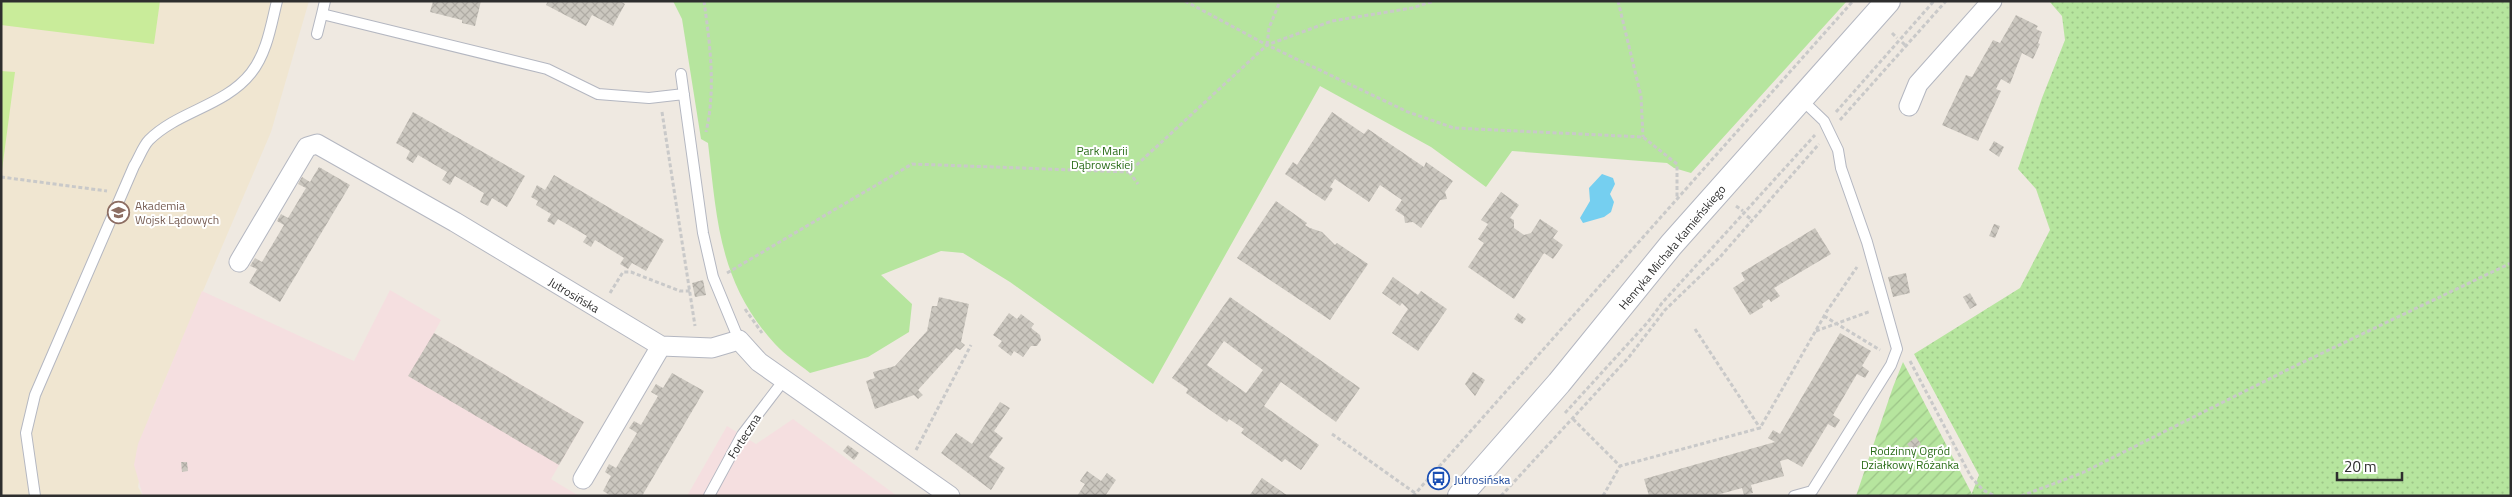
<svg xmlns="http://www.w3.org/2000/svg" width="2512" height="497" font-family="'Titillium Web',sans-serif">
	<defs>
		<pattern id="grass-dots" width="8" height="8" patternUnits="userSpaceOnUse" patternTransform="scale(1.25)"><rect width="8" height="8" fill="#b6e59e"/><path d="M2 2h.1M6 6h.1" fill="none" stroke="#9dc588" stroke-width="1.8" stroke-linecap="round"/></pattern>
		<pattern id="garden-furrows" width="10" height="10" patternUnits="userSpaceOnUse" patternTransform="scale(1.25)"><rect width="10" height="10" fill="#b6e59e"/><path d="M-1 1l2-2M0 10L10 0M9 11l2-2" fill="none" stroke="#9dc588"/></pattern>
		<pattern id="building-cross-hatch" width="8" height="8" patternUnits="userSpaceOnUse" patternTransform="scale(1.25)"><rect width="8" height="8" fill="#cbc7bf"/><path d="M0 0l8 8M0 8l8-8" fill="none" stroke="#afaba4"/></pattern>
	</defs>
	<rect width="100%" height="100%" fill="#efe9e1"/>
	<path fill="#f0e6d1" d="M1,1h308l-38,131 -121,283 -12,72 5,9h-142z"/>
	<path fill="#f5dfe0" d="M390,290l51,30 -7,13 150,89 -33,57 28,17h-436l-9,-31 4,-21 64,-153 152,70z
		M793,419l104,77h-210l40,-70 29,18z"/>
	<path fill="url(#grass-dots)" d="M2049,1h462v495h-538l-1,-3 7,-18 -65,-121 106,-66 30,-58 -14,-41 -18,-20 24,-71 23,-58 -3,-24z"/>
	<path fill="#b6e59e" d="M673,1h1174l-156,172 -17,-5 -7,-5 -155,-12 -26,36 -55,-40 -111,-61 -167,298 -143,-102 -47,-29 -22,-2 -60,24 31,29 -3,28 -41,25 -58,16c-11,-9 -25,-18 -35,-29 -56,-61 -58,-124 -67,-201l-7,-4 -19,-120z"/>
	<path fill="url(#garden-furrows)" d="M1903,362l70,134h-117l37,-109z"/>
	<path fill="#c9ec9a" d="M1,1h159l-6,43 -153,-19z
		M1,71l14,1 -13,98h-1z"/>
	<path fill="#75cff0" d="M1602,174l11,4 2,6 -5,10 4,8 -3,10 -7,5 -21,6 -3,-5 10,-17 -1,-13z"/>
	<path fill="url(#building-cross-hatch)" fill-rule="evenodd" d="M433,1h48l-6,25 -13,-3v-3l-32,-8z
		M548,1h72l5,3 -12,22 -21,-11 -6,11 -40,-21z
		M2016,15l22,11 -2,3 6,3 -4,11 2,1 -7,15 -11,-6 -12,31 -9,-5 -5,10 5,2 -23,50 -36,-16 24,-50 6,2 21,-37 7,3z
		M413,112l112,64 -18,31 -15,-9 -4,8 -8,-4 4,-9 -29,-17 -5,9 -8,-5 5,-8 -29,-17 -5,8 -7,-4 4,-8 -14,-8z
		M1332,112l32,22 4,-5 56,38 2,-5 27,19 -8,11 2,7 -7,1 -19,28 -8,-6 -8,1 -1,-7 -9,-6 7,-10 -22,-15 -11,17 -34,-23 -5,8 3,2 -8,12 -40,-27 8,-12 4,3z
		M1994,141l10,6 -5,10 -10,-7z
		M319,167l31,18 -70,117 -31,-19 8,-14 -7,-3 5,-8 7,4 22,-37 -7,-4 4,-7 7,4 18,-30 -8,-4 4,-7 8,5z
		M554,175l110,65 -18,31 -14,-8 -4,6 -8,-5 4,-6 -29,-18 -4,7 -8,-5 4,-6 -29,-17 -4,6 -7,-4 4,-7 -15,-9 2,-4 -7,-4 6,-12 8,5z
		M1501,192l18,13 -9,13 4,2v8l10,7 7,-2 9,-14 18,12 -5,7 10,7 -10,14 -9,-6 -30,46 -46,-32 16,-24 -6,-4 10,-15 -7,-4z
		M1276,201l31,22 -2,2 5,3 12,4 13,13 2,-2 31,21 -38,56 -93,-62z
		M1994,224l6,2 -5,12 -6,-2z
		M1815,228l16,26 -57,34 6,8 -9,6 -2,-3 -7,5 1,3 -13,8 -17,-27 12,-8 -4,-7z
		M1906,273l4,20 -17,4 -5,-20z
		M1393,277l25,18 3,-4 26,18 -29,42 -26,-18 16,-24 -6,-6 -2,3 -18,-13z
		M703,280l3,15 -11,2 -3,-14z
		M1970,293l7,12 -7,4 -7,-12z
		M939,297l30,7 -8,38 4,3 -5,5 -4,-2 -38,42 5,5 -5,4 -4,-4 -39,14 -9,-28 9,-3 -2,-6 22,-6 32,-35 5,-25h5z
		M1230,297l130,91 -24,34 -55,-40 -17,24 55,39 -18,25 -16,-11 -3,3 -41,-29 3,-4 -15,-10 -2,3 -41,-29 2,-4 -16,-11zM1224,341l39,29 -17,23 -39,-28z
		M1009,313l8,6 4,-5 13,10 -3,4 9,7 1,5 -4,6h-6l-8,11 -9,-6 -3,5 -13,-10 4,-5 -9,-6z
		M1518,313l8,6 -4,5 -8,-5z
		M434,333l150,89 -25,43 -151,-89z
		M1840,333l31,18 -9,15 7,5 -4,7 -8,-4 -24,41 7,5 -5,8 -7,-4 -26,43 -14,-8 -8,2 4,15 -33,9 2,8 -9,2 -2,-7 -29,8h-64l-5,-17 131,-37 -7,-4 5,-8 7,4z
		M1473,372l12,8 -10,16 -10,-12z
		M672,373l32,18 -62,105h-31l-8,-5 8,-15 -6,-4 4,-8 7,4 21,-35 -8,-5 5,-7 7,4 17,-29 -7,-4 5,-8 7,4z
		M1000,402l10,6 -16,23 9,7 -14,19 16,11 -14,22 -50,-37 15,-20 16,11z
		M1916,437l5,7 -9,7 -5,-7z
		M848,445l11,8 -5,7 -11,-9z
		M181,462h6l1,9 -6,1z
		M1087,471l14,10 6,-8 9,7 -11,16h-28l8,-12 -5,-3z
		M1262,478l26,18h-39z"/>
	<g fill="none" stroke-linecap="round" stroke-linejoin="round">
		<defs>
			<path id="service" d="M325,1l-3,13 225,55 51,25 51,4 35,-4
				M317,34l5,-20
				M681,74l22,159 10,44 26,63
				M35,496l-9,-63 9,-38 99,-229c5,-8 9,-20 15,-26 29,-29 76,-34 102,-67 16,-20 20,-48 26,-72
				M709,496l33,-61 42,-55
				M1794,496l18,-5 79,-126 6,-16 -30,-107 -26,-74 -3,-18 -14,-29 -23,-22"/>
			<path id="minor" d="M1909,106l9,-22 74,-83
				M239,262l68,-115 10,-3 138,78 206,124 51,2 27,-8 20,22 191,134
				M583,479l78,-133"/>
			<path id="tertiary" d="M1460,496l99,-113 112,-138 217,-244"/>
		</defs>
		<use href="#service" stroke="#b4b7c1" stroke-width="12"/>
		<use href="#minor" stroke="#b4b7c1" stroke-width="21"/>
		<use href="#tertiary" stroke="#b4b7c1" stroke-width="26"/>
		<path stroke="#c9c9c9" stroke-width="3" stroke-dasharray="4 2.5" stroke-linecap="butt" d="M704,1c6,44 12,88 2,131
			M1185,1l82,44 141,67 46,16 189,9 34,27v35
			M1618,1l23,95 2,41
			M1892,33l5,5
			M1902,42l5,5
			M1267,45l2,-17 11,-27
			M662,112l33,214
			M1836,112l98,-111
			M1840,120l106,-119
			M1129,172l9,12
			M1,177l106,14
			M1736,206l7,5
			M1747,216l5,4
			M727,273l185,-109 217,8 138,-127 65,-24 80,-13 22,-7
			M610,293l13,-21h8l49,19h10
			M745,309l17,24
			M1824,316l56,34
			M1695,329l65,99
			M1816,331l55,-20
			M1910,361l61,116 12,13 12,6
			M1565,413l83,-91 14,-19 153,-168
			M1573,419l47,47 140,-38 67,-117 30,-44
			M1332,434l83,59
			M916,450l55,-105
			M1413,496l440,-495
			M1501,496l128,-139 36,-47 55,-53 99,-113
			M1603,496l17,-30
			M2021,496l61,-23 211,-106 218,-104"/>
		<use href="#service" stroke="#fff" stroke-width="10"/>
		<use href="#minor" stroke="#fff" stroke-width="19"/>
		<use href="#tertiary" stroke="#fff" stroke-width="24"/>
	</g>
	<defs>
		<symbol id="university-ring" viewBox="-11 -11 22 22"><circle r="9.5" fill="#fff" stroke="#8d6e63" stroke-width="1.5"/><path d="M0-5L7-2L0 1L-7-2ZM-4 1L0 2.5L4 1V4Q0 6-4 4Z" fill="#8d6e63"/></symbol>
		<symbol id="bus-ring" viewBox="-11 -11 22 22"><circle r="9.5" fill="#fff" stroke="#1a4fb4" stroke-width="1.5"/><path d="M-5-6H5V4H4V6H2V4H-2V6H-4V4H-5ZM-3.5-4V0h7V-4ZM-3.5 1.2v1.5H-2V1.2ZM2 1.2v1.5H3.5V1.2Z" fill="#1a4fb4"/></symbol>
	</defs>
	<g fill-rule="evenodd">
		<use href="#university-ring" x="106" y="200" width="25" height="25"/>
		<use href="#bus-ring" x="1426" y="466" width="25" height="25"/>
	</g>
	<g text-anchor="middle" dominant-baseline="central" stroke-width="4" stroke-linejoin="round" paint-order="stroke">
		<g font-size="12" fill="#2c6e1b" stroke="#fff">
			<text x="1102" y="150">Park Marii<tspan x="1102" dy="14">Dąbrowskiej</tspan></text>
			<text x="1910" y="450">Rodzinny Ogród<tspan x="1910" dy="14">Działkowy Różanka</tspan></text>
		</g>
		<g font-size="12" fill="#785e54" stroke="#fff" text-anchor="start">
			<text x="135" y="205">Akademia<tspan x="135" dy="14">Wojsk Lądowych</tspan></text>
		</g>
		<g font-size="12" fill="#2e2e2e" stroke="#fff">
			<text transform="translate(1672 247) rotate(-50)">Henryka Michała Kamieńskiego</text>
			<text transform="translate(574 295) rotate(31)">Jutrosińska</text>
			<text transform="translate(744 436) rotate(-57)">Forteczna</text>
		</g>
		<g font-size="12" fill="#164399" stroke="#fff" text-anchor="start">
			<text x="1454" y="479">Jutrosińska</text>
		</g>
	</g>
	<rect width="2512" height="497" fill="none" stroke="#2e2e2e" stroke-width="5"/>
	<path d="M2337 472v8h65v-8" fill="none" stroke="#2e2e2e" stroke-width="2.5"/>
	<text x="2344" y="472" font-size="15" fill="#2e2e2e" stroke="#ffffff" stroke-width="4" paint-order="stroke">20 m</text>
</svg>
